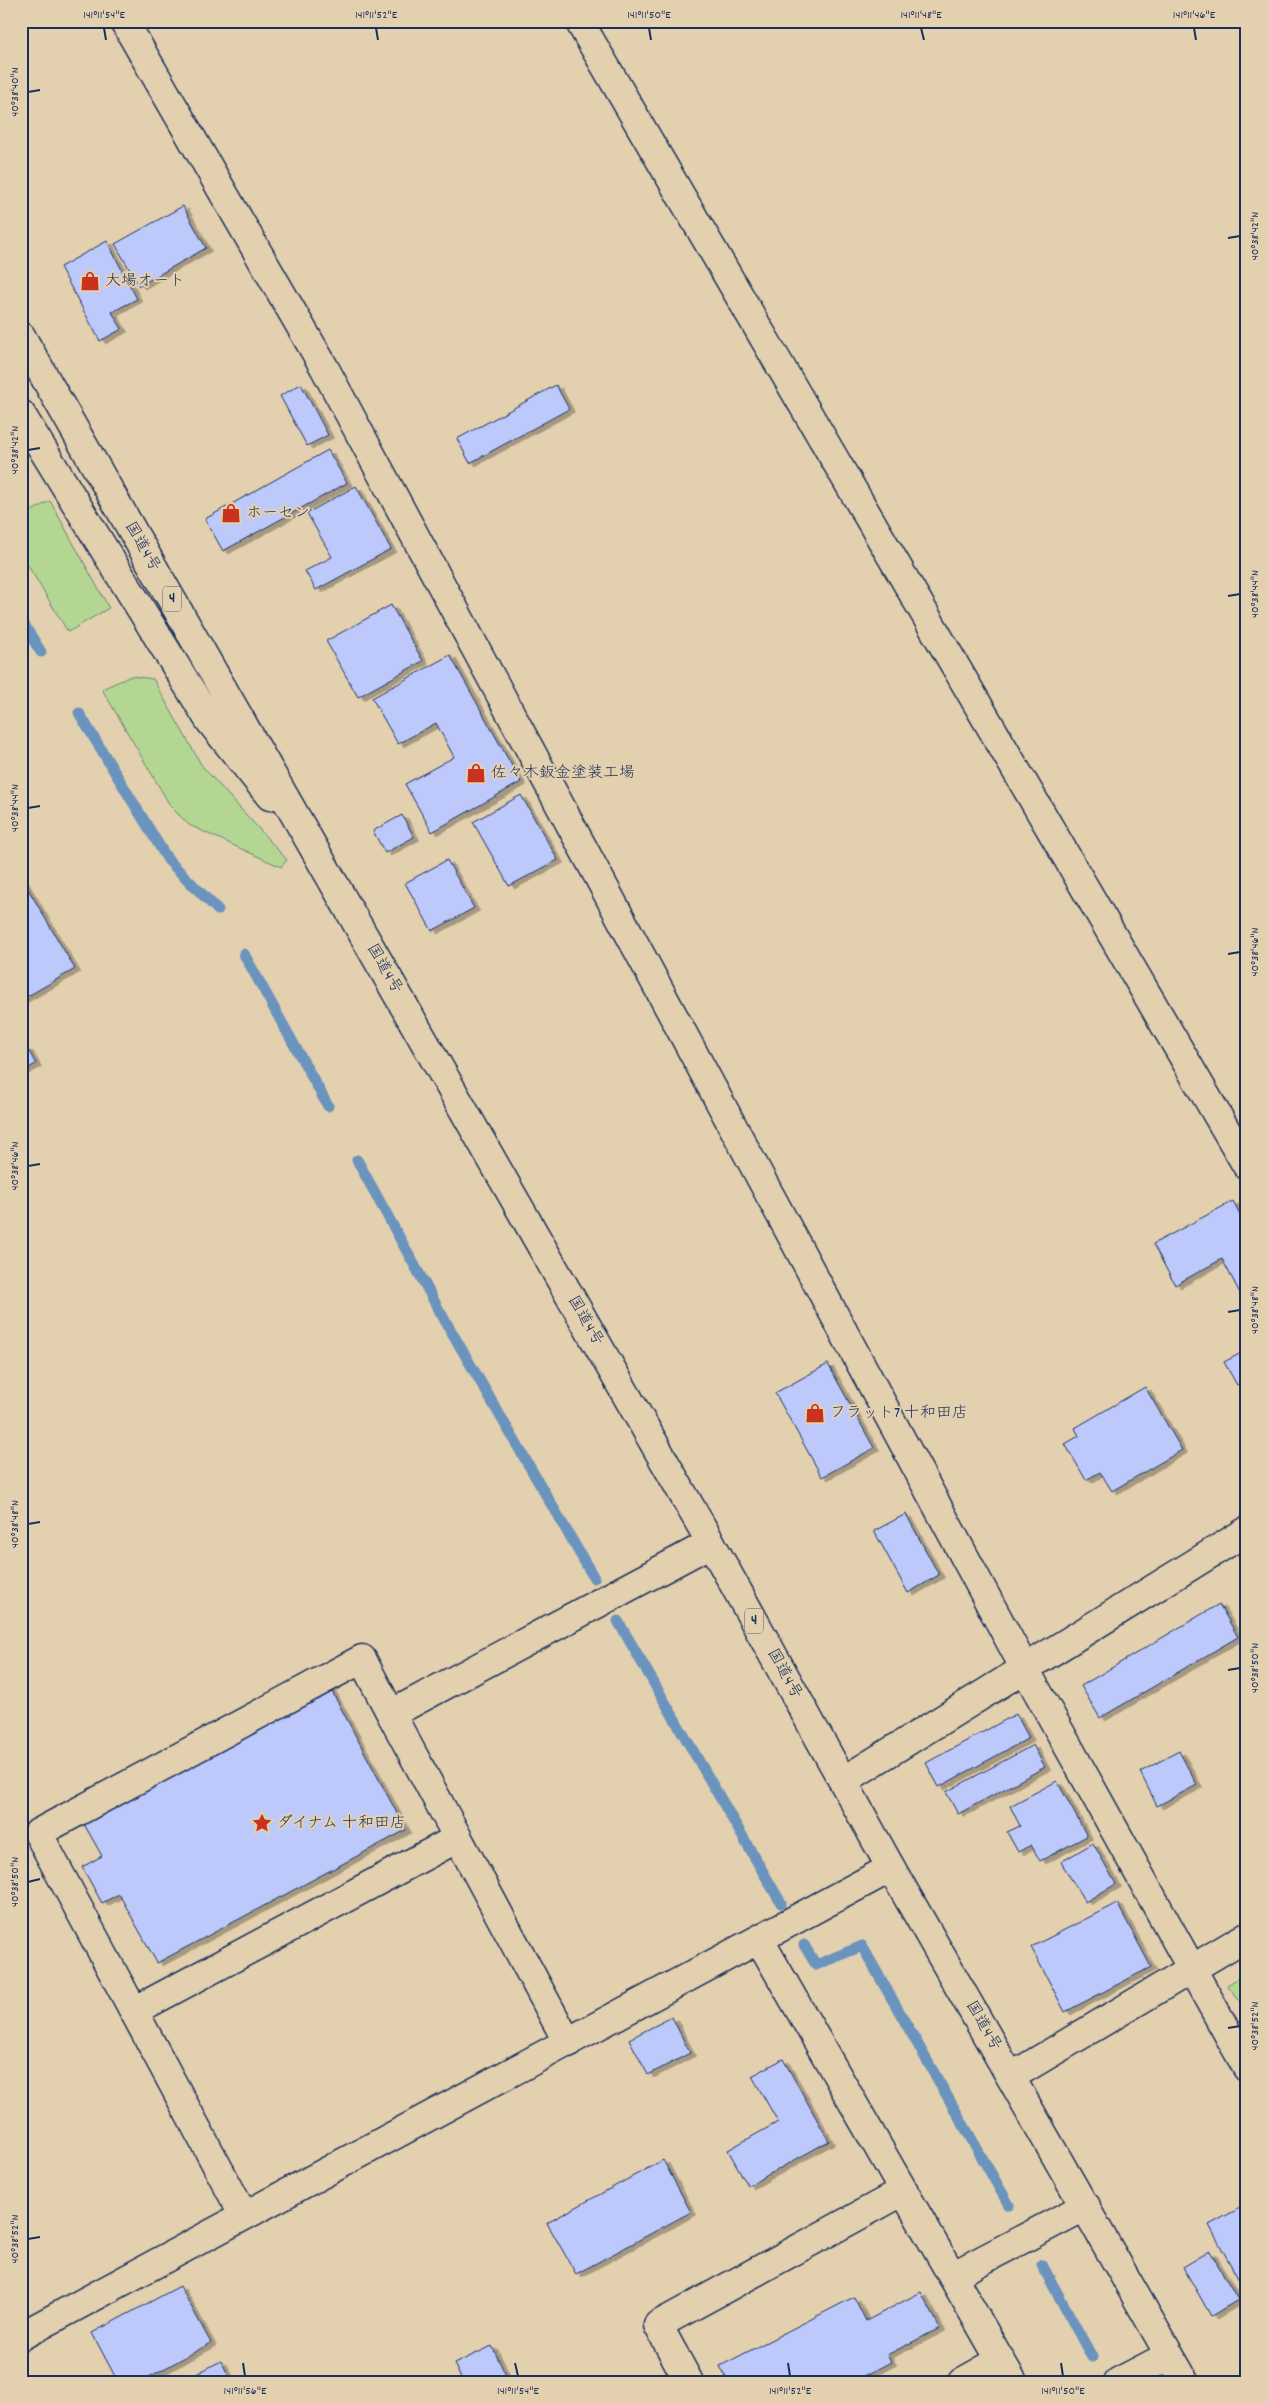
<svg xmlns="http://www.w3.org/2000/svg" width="1268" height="2403" font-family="Dekko,'Klee One',sans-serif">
	<defs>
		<filter id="shadow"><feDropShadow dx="5.5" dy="3" stdDeviation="0" flood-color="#0004"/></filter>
	</defs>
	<rect width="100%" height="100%" fill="#e3d0ae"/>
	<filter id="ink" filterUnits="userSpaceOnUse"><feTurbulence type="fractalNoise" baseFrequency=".02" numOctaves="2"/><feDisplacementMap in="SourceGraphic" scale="10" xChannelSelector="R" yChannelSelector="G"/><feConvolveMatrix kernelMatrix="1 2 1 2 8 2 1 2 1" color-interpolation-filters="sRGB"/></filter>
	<g filter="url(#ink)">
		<path fill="#b3d792" stroke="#678378" d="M50,501l59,107 -41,24 -47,-78v-37z
			M131,676l22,3 49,87 85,94 -6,7 -92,-42 -18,-18 -69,-118z
			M1247,1973v36l-20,-24z"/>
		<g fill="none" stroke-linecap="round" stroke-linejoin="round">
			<path stroke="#6a94be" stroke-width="11" d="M21,620l20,32
				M79,713l89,147 50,50
				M244,954l84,152
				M357,1160l82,150 155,268
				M618,1621l163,282
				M804,1945l12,20 46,-19 147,259
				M1042,2265l50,92"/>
		</g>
		<path fill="#bcc9fa" stroke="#1b2f5e" filter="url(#shadow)" d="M183,206l23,42 -67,38 -24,-42z
			M107,241l30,58 -25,13 10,17 -22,12 -40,-74z
			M301,384l27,51 -21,11 -27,-50z
			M556,385l13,24 -99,54 -13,-24z
			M328,450l19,33 -124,68 -18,-32z
			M356,486l35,63 -75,41 -11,-19 27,-14 -25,-44z
			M391,605l32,56 -65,36 -32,-56z
			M450,655l71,127 -89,50 -27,-48 49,-27 -18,-34 -38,21 -26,-46z
			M521,795l37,65 -49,26 -36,-64z
			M402,815l12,22 -29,16 -12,-22z
			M447,860l27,48 -42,23 -27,-48z
			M21,877l54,92 -54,31z
			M27,1048l9,16 -15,8v-21z
			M1233,1201l14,26v68l-5,2 -20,-38 -47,26 -22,-41z
			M1247,1350v30l-10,5 -13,-23z
			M828,1364l46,84 -52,29 -47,-84z
			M1145,1387l37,63 -70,41 -12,-19 -14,8 -21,-36 14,-8 -4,-8z
			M906,1514l33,61 -31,18 -34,-62z
			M1219,1604l19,33 -138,81 -19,-32z
			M328,1684l78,146 -249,133 -38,-69 -17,9 -20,-36 20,-11 -18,-32 65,-34 -5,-8z
			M1016,1714l13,24 -90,49 -13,-24z
			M1033,1745l12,22 -87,47 -12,-22z
			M1179,1751l18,34 -40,21 -17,-34z
			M1057,1781l30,55 -47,25 -9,-16 -13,7 -11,-20 13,-6 -10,-20z
			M1093,1843l23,41 -31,18 -24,-40z
			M1117,1903l34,64 -86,45 -34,-65z
			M672,2017l18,36 -42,22 -19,-36z
			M783,2059l46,82 -81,45 -20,-36 50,-28 -26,-46z
			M663,2160l28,52 -115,62 -29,-51z
			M1247,2204v91l-38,-70z
			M1210,2251l28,49 -27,16 -28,-49z
			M180,2286l31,57 -71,39h-22l-26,-49z
			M921,2292l19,36 -53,27 4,7 -38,20h-125l-8,-16 134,-69 12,24z
			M492,2346l17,36h-46l-9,-18z
			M221,2361l11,21h-51z"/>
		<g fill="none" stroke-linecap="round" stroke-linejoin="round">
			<defs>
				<path id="minor" d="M124,21l200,346 701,1302 222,399
					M579,21l668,1145
					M843,1781l404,-250
					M458,1838l110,205
					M759,1939l254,443
					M134,2011l324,-173 -67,-124 320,-171
					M1012,2076l235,-140
					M244,2216l-206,-383 324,-174 29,55
					M952,2276l134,-70
					M21,2336l870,-468
					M689,2382l-31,-57 246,-134
					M962,2382l39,-22
					M1118,2382l52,-27"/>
				<path id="highway" d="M21,336l690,1207 180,325 294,514
					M21,414l188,306 61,76"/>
			</defs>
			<use href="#minor" stroke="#1b2f5e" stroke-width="31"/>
			<use href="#highway" stroke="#1b2f5e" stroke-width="31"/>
			<use href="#minor" stroke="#e3d0ae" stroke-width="28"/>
			<use href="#highway" stroke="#e3d0ae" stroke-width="28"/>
		</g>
	</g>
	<path fill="none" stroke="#1b2f5e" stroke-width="2" d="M104,28l2,12M376,28l2,12M649,28l2,12M921,28l3,12M1194,28l2,12M28,92l12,-2M1228,238l12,-2M28,450l12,-2M1228,596l12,-2M28,808l12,-2M1228,954l12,-2M28,1166l12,-2M1228,1312l12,-2M28,1524l12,-2M1228,1670l12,-2M28,1882l12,-3M1228,2028l12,-2M28,2239l12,-2M243,2363l2,13M515,2363l3,13M788,2363l2,13M1061,2363l2,13"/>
	<defs>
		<symbol id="shop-bare" viewBox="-9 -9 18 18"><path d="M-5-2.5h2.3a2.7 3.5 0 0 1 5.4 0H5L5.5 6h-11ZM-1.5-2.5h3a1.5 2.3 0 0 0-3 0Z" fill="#c8321e" stroke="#e3d0ae" stroke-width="2.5" paint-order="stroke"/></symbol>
		<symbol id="sight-bare" viewBox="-9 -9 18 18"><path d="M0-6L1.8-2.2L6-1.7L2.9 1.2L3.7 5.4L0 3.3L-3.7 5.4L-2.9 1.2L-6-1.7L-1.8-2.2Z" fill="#c8321e" stroke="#e3d0ae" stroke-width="2.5" paint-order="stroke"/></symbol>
	</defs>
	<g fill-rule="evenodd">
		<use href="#shop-bare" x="76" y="267" width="28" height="28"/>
		<use href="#shop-bare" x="217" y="499" width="28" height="28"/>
		<use href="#shop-bare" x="462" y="759" width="28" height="28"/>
		<use href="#shop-bare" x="801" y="1399" width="28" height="28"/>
		<use href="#sight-bare" x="248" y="1809" width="28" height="28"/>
	</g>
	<g text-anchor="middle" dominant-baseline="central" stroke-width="4" stroke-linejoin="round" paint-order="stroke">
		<g fill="#e3d0ae" stroke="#575f76" stroke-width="1">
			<rect x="163" y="586.5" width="18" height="25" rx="4"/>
			<rect x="745" y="1608.5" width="18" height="25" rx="4"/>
		</g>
		<g font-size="15" font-weight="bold" fill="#1b2f5e">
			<text x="172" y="599">4</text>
			<text x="754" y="1621">4</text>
		</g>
		<g font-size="16" fill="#1b2f5e" stroke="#e3d0ae" text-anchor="start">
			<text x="105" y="281">大場オート</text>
			<text x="246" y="513">ホーセン</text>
			<text x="491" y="773">佐々木鈑金塗装工場</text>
			<text x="830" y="1413">フラット7 十和田店</text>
			<text x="277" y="1823">ダイナム 十和田店</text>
		</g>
		<g font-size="16" fill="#1b2f5e" stroke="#e3d0ae">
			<text transform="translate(142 547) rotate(60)">国道4号</text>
			<text transform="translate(384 969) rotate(60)">国道4号</text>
			<text transform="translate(585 1321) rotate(60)">国道4号</text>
			<text transform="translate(784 1674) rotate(61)">国道4号</text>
			<text transform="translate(983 2026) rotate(60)">国道4号</text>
		</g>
	</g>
	<rect width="1268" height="2403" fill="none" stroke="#e3d0ae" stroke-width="55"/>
	<rect x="28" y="28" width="1212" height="2348" fill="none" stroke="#1b2f5e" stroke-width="2"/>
	<g font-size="12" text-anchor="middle" fill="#1b2f5e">
		<text x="104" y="18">141°11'54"E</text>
		<text x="376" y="18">141°11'52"E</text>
		<text x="649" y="18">141°11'50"E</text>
		<text x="921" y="18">141°11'48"E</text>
		<text x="1194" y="18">141°11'46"E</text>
		<text transform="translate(14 92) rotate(-90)" y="4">40°38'40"N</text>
		<text transform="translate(1254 236) rotate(-90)" y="4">40°38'42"N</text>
		<text transform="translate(14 450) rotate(-90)" y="4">40°38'42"N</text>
		<text transform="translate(1254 594) rotate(-90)" y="4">40°38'44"N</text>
		<text transform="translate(14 808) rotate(-90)" y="4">40°38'44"N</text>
		<text transform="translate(1254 952) rotate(-90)" y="4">40°38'46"N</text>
		<text transform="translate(14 1166) rotate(-90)" y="4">40°38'46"N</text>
		<text transform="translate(1254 1310) rotate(-90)" y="4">40°38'48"N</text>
		<text transform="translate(14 1524) rotate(-90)" y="4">40°38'48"N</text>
		<text transform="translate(1254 1668) rotate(-90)" y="4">40°38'50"N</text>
		<text transform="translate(14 1882) rotate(-90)" y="4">40°38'50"N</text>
		<text transform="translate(1254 2026) rotate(-90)" y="4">40°38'52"N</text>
		<text transform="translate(14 2239) rotate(-90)" y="4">40°38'52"N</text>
		<text x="245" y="2394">141°11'56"E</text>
		<text x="518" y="2394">141°11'54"E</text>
		<text x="790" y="2394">141°11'52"E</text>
		<text x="1063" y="2394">141°11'50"E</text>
	</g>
</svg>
